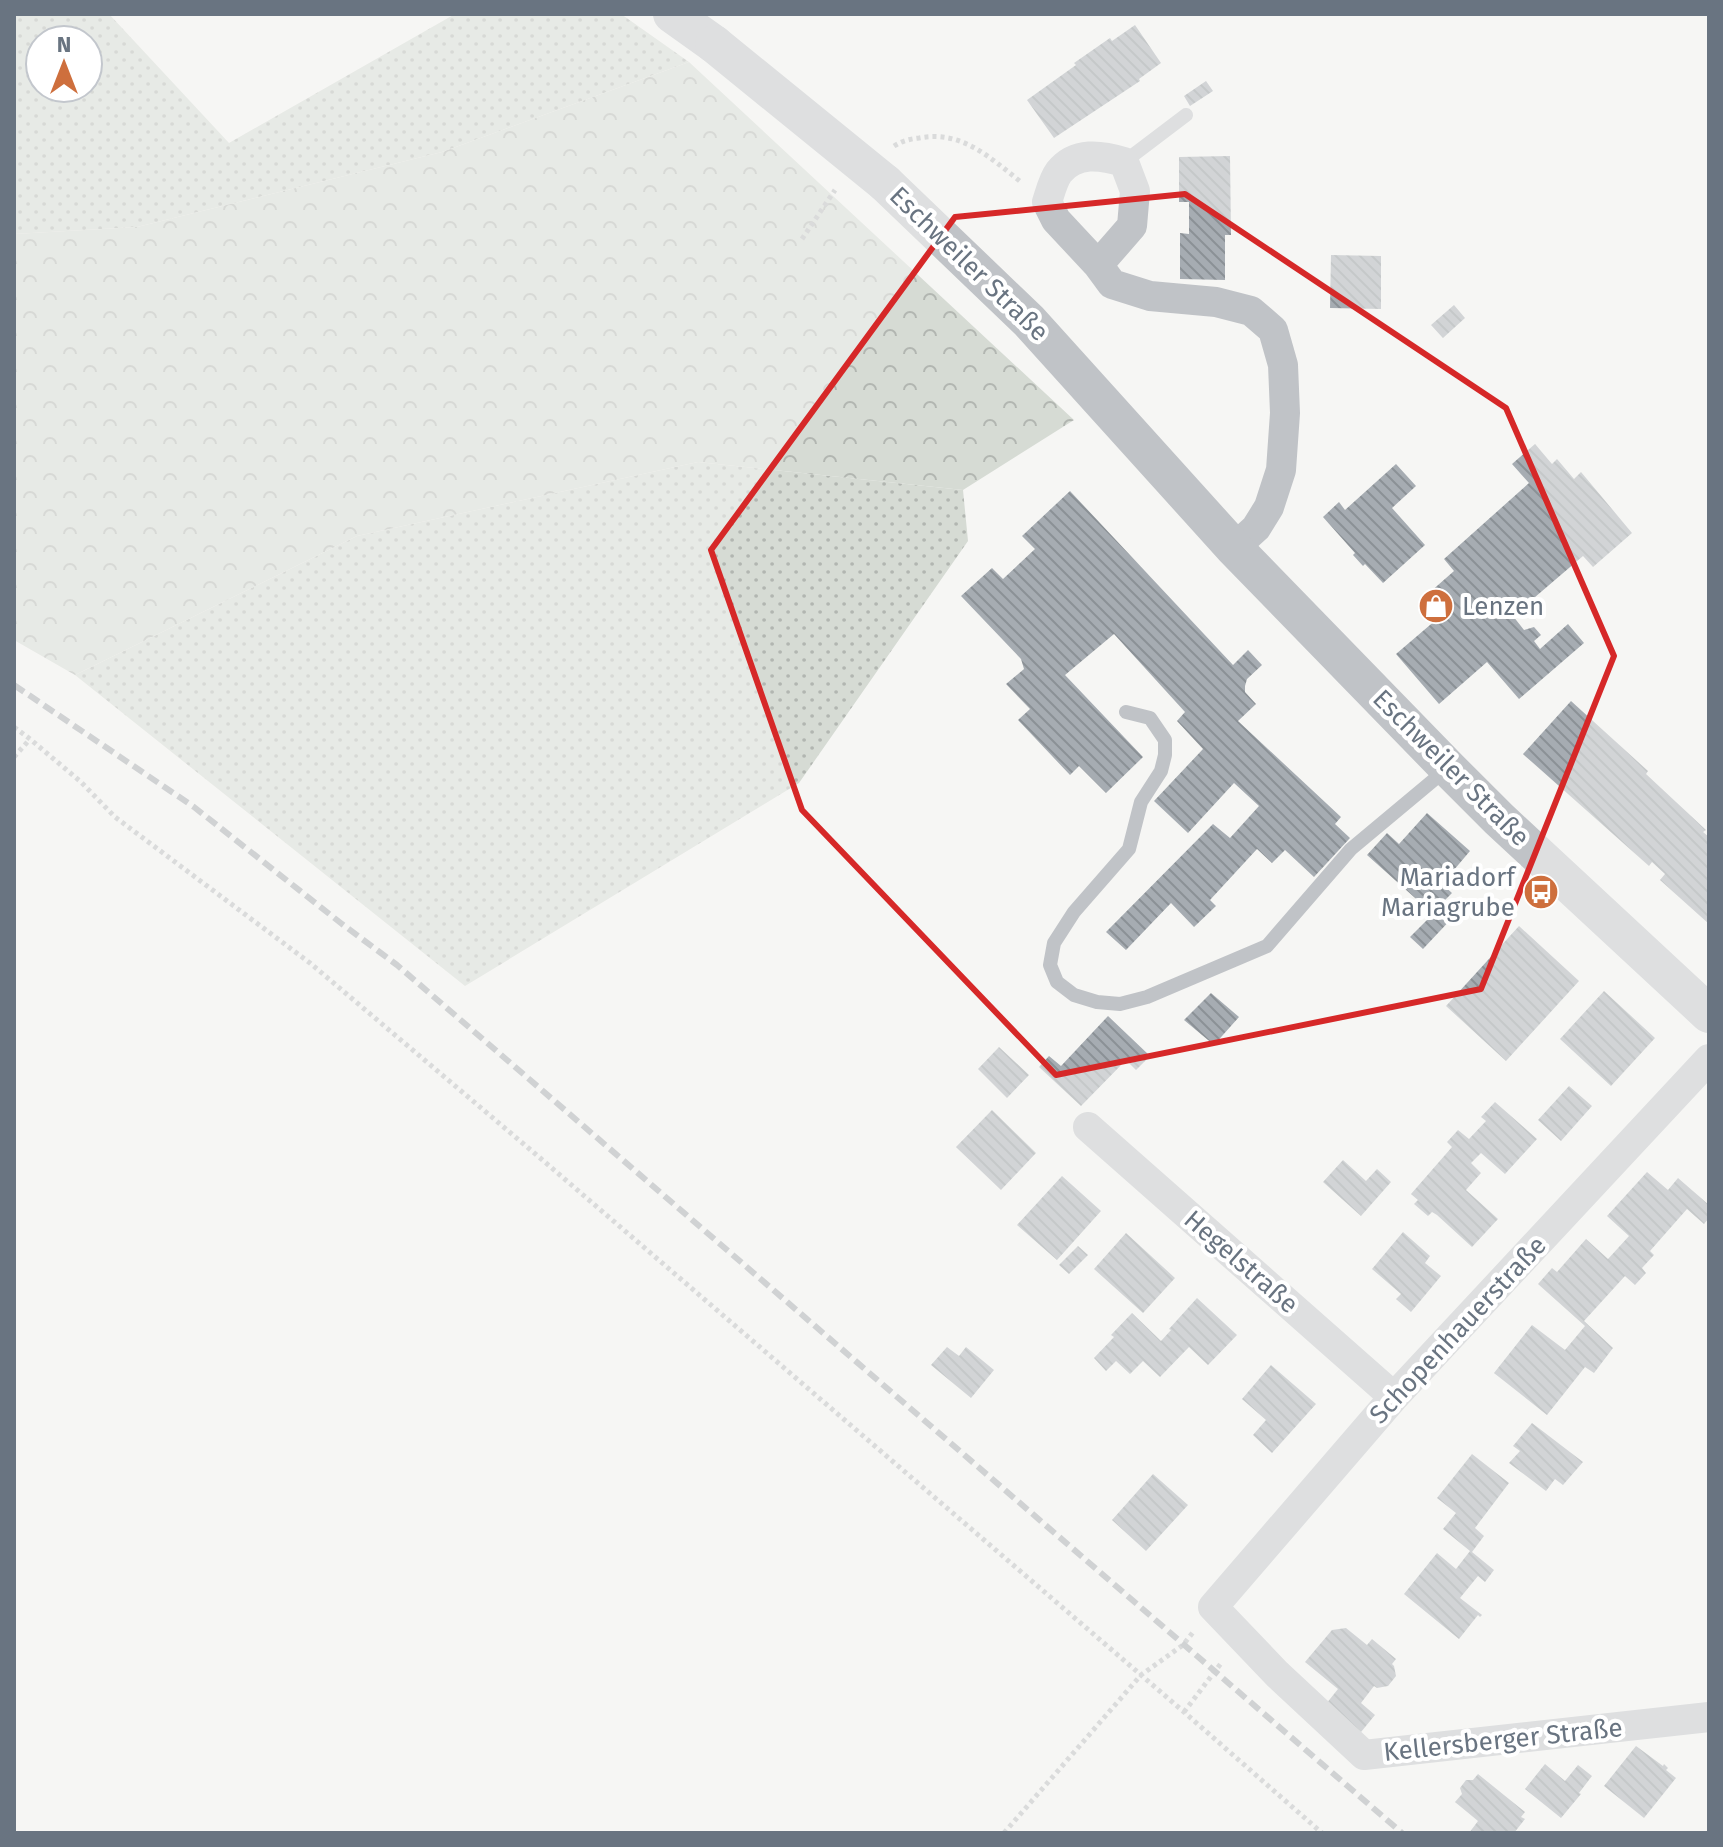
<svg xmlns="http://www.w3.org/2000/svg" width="1723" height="1847" font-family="'Fira Sans',sans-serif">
	<defs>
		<pattern id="grass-dots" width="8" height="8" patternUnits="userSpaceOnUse" patternTransform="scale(2)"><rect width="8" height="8" fill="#d6dbd4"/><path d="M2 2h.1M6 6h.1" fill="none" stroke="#b2b6b1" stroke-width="1.8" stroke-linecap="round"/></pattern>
		<pattern id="forest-crowns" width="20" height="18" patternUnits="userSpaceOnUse" patternTransform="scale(2)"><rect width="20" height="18" fill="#d6dbd4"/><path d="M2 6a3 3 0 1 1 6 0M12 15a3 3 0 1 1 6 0" fill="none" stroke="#b2b6b1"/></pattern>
		<pattern id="building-back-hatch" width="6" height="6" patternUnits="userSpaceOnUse" patternTransform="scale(2)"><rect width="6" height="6" fill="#a6acb2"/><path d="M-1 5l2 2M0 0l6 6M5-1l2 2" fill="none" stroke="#8b9196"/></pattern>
	</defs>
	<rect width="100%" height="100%" fill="#f6f6f4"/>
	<path fill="url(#grass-dots)" fill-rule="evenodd" d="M14,14h95l120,129 226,-129h166l68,48 -247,90 -305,75 -123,7zM40,40h48v48h-48z
		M698,462l265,28 5,51 -169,242 -334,203 -390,-311 282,-139z"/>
	<path fill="url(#forest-crowns)" d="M689,62l385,358 -111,70 -265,-28 -341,74 -282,139 -61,-35v-406l123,-7 305,-75z"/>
	<path fill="url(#building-back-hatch)" d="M1135,25l26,38 -22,16 1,2 -86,57 -27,-38 49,-35 -2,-2 36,-25 2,3z
		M1206,81l7,10 -23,15 -6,-10z
		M1230,156l1,79h-6v45l-45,-1v-46l9,1v-32h-10v-45z
		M1331,255l50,1v53l-51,-1z
		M1454,305l11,13 -22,20 -12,-13z
		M1535,444l17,20 5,-5 17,20 7,-7 51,61 -39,34 -10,-11 -70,60 11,14 10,-3 7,8 -7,6 6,8 28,-25 16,19 -65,56 -32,-37 -48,42 -43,-50 41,-35 -16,-19 33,-29 -10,-12 85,-76 -17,-19z
		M1396,464l20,22 -24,22 33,37 -42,38 -18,-19 -2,2 -10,-11 2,-2 -32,-36 16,-15 6,8z
		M1070,491l163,174 15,-15 14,15 -15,14 -2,7v6l11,12 -18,17 103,96 -6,7 15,14 -36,39 -29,-27 -13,13 -15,-14 -47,51 6,6 -22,21 -23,-24 -45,47 -20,-18 107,-108 17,14 29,-32 -25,-23 -46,50 -34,-32 49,-52 -26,-28 8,-9 -71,-78 -49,41 78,82 -37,36 -27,-27 -9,9 -52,-55 12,-11 -24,-25 18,-15 -3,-10 -60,-63 31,-28 11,11 32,-30 -13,-13z
		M1571,701l77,70 -2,3 60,56 -3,2 6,5v87l-49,-44 5,-6 -13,-12 -3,4 -126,-112z
		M1427,813l43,38 -28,33 10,9 -10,10 13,12 -32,34 -13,-12 23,-23 -66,-59 20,-22 12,11z
		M1519,926l60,55 -73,80 -60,-55z
		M1604,991l51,47 -44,48 -51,-47z
		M1211,993l28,24 -25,28 -30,-25z
		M1108,1016l42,40 -14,14 -10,-10 -45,46 -42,-39 10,-11 12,10z
		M999,1047l30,28 -22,23 -29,-29z
		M1569,1086l23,20 -31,35 -23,-21z
		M1495,1102l42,37 -32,35 -24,-21 -10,10 10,10 -15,17 32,29 -26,28 -35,-32 -5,-3 -4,4 -14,-12 4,-4 -7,-6 41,-47 -5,-5 11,-12 11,9 17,-18 -5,-4z
		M992,1110l44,43 -35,37 -45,-43z
		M1343,1160l23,21 11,-12 14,13 -30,34 -38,-34z
		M1647,1172l21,18 10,-12 31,27v13l-5,6 -17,-15 -37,42 4,4 -12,13 4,5 -11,12 -10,-9 -41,45 29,27 -19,25 -9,-6 -38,48 -53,-42 38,-48 33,25 20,-24 -47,-42 14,-16 5,4 29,-33 22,20 21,-23 -22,-20z
		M1062,1176l39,35 -44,49 -40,-35z
		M1403,1232l27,24 -5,7 16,13 -30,36 -15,-13 5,-5 -29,-25z
		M1126,1233l49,45 -32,35 -49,-44z
		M1078,1246l10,9 -19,19 -10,-9z
		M1197,1298l40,37 -29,30 -19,-18 -29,30 -17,-16 -13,13 -14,-13 -10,10 -12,-13 20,-21 -3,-2 21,-22 29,28 10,-11 -2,-1z
		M947,1347l12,9 7,-9 28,23 -23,28 -40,-33z
		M1271,1365l45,39 -44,49 -19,-18 13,-15 -24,-21z
		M1532,1423l51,39 -20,23 -8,-6 -9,12 -37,-28 11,-12 -7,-5z
		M1472,1454l37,29 -34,45 9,8 -12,16 22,18 -9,12 -7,-6 -18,22 22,17 -2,2 -2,-2 -19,24 -55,-45 33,-41 19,16 14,-18 -27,-22 13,-16 -19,-15z
		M1153,1474l35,31 -42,46 -34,-31z
		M1346,1628l21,17 5,-6 24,20 -4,5 2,2 2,10 -8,10 -11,2 -3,-2 -13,17 14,12 -14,17 -35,-28 12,-15 -33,-27 27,-32z
		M1636,1746l27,20 1,-2 4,4 -2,2 10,8 -32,40 -40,-32z
		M1545,1764l20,17 13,-16 14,11 -13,17 2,1 -20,24 -36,-29z
		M1478,1774l47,38 -4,5 4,2 -11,14h-45l9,-12 -23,-19 7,-8 -2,-6 6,-8h7z"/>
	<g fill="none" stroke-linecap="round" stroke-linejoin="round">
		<path stroke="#b8babd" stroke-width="5" stroke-dasharray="4 4" stroke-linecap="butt" d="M894,146c8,-5 15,-7 25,-8 43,-8 70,19 102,44
			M802,239l33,-49
			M14,727l16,12 51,43 34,35 195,146 229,194 645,555 138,121
			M14,757l16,-18
			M1184,1712l38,-50
			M1004,1833l137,-158 42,-30 11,-14"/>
		<path stroke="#c0c3c7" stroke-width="14" d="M1124,162l62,-47
			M1126,712l24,6 15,22v15l-4,16 -20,31 -12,47 -55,63 -20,31 -4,22 7,17 17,13 23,7 23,2 27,-7 120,-51 84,-97 97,-81"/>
		<path stroke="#c0c3c7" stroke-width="30" d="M1098,265l34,-39 3,-35 -11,-29c-23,-7 -48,-11 -65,10 -6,8 -9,21 -12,30l9,18 42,45 14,19 38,12 66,6 35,9 22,19 10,35 2,48 -4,57 -12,37 -13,21 -22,20
			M1709,1059l-315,338 -181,210 64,67 87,81 345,-38
			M1088,1127l306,270"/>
		<path stroke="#c0c3c7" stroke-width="38" d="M672,14l42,30
			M885,183l144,138 205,227 214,220 51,51 210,195"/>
		<path stroke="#a2a6ac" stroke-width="6" stroke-dasharray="12 6" stroke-linecap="butt" d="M14,685l180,122 148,117 55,41 1005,868"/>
		<path stroke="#c0c3c7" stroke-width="38" d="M714,44l171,139"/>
	</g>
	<path d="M0 0H1723V1847H0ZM1185,194l321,214 108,248 -133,333 -425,86 -254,-265 -91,-260 244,-333z" fill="#f6f6f4" fill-opacity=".55" fill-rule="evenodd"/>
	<path fill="none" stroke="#d62828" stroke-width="6" stroke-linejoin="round" d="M1185,194l321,214 108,248 -133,333 -425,86 -254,-265 -91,-260 244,-333z"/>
	<defs>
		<symbol id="shop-disc" viewBox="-11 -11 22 22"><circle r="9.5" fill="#ce6f3d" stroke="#fff"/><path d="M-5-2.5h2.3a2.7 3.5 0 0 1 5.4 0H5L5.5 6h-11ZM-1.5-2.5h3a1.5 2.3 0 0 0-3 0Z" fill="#fff"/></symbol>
		<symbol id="bus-disc" viewBox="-11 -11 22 22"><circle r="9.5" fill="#ce6f3d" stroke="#fff"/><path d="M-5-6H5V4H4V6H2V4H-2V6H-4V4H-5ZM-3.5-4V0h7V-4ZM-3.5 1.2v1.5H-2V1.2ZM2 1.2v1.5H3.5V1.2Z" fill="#fff"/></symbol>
	</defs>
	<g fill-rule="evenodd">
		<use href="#shop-disc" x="1416" y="586" width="40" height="40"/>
		<use href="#bus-disc" x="1521" y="872" width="40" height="40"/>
	</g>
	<g text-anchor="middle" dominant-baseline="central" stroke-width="8" stroke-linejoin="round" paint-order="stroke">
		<g font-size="26" fill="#697481" stroke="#fff">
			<text transform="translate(969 264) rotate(44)">Eschweiler Straße</text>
			<text transform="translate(1451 768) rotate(45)">Eschweiler Straße</text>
			<text transform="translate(1241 1262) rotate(41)">Hegelstraße</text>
			<text transform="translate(1458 1330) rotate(-47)">Schopenhauerstraße</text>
			<text transform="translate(1503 1740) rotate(-6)">Kellersberger Straße</text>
		</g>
		<g font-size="26" fill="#697481" stroke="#fff" text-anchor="start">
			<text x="1462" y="606">Lenzen</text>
			<text x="1515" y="877" text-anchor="end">Mariadorf<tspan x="1515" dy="30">Mariagrube</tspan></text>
		</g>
	</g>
	<rect width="1723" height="1847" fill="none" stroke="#697481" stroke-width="32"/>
	<g transform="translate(64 64)"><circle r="38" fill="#ffffff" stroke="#c3c7cd" stroke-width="2"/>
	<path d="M0-6L14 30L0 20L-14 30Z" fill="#ce6f3d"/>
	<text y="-12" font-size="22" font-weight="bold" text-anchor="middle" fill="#697481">N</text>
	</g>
</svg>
